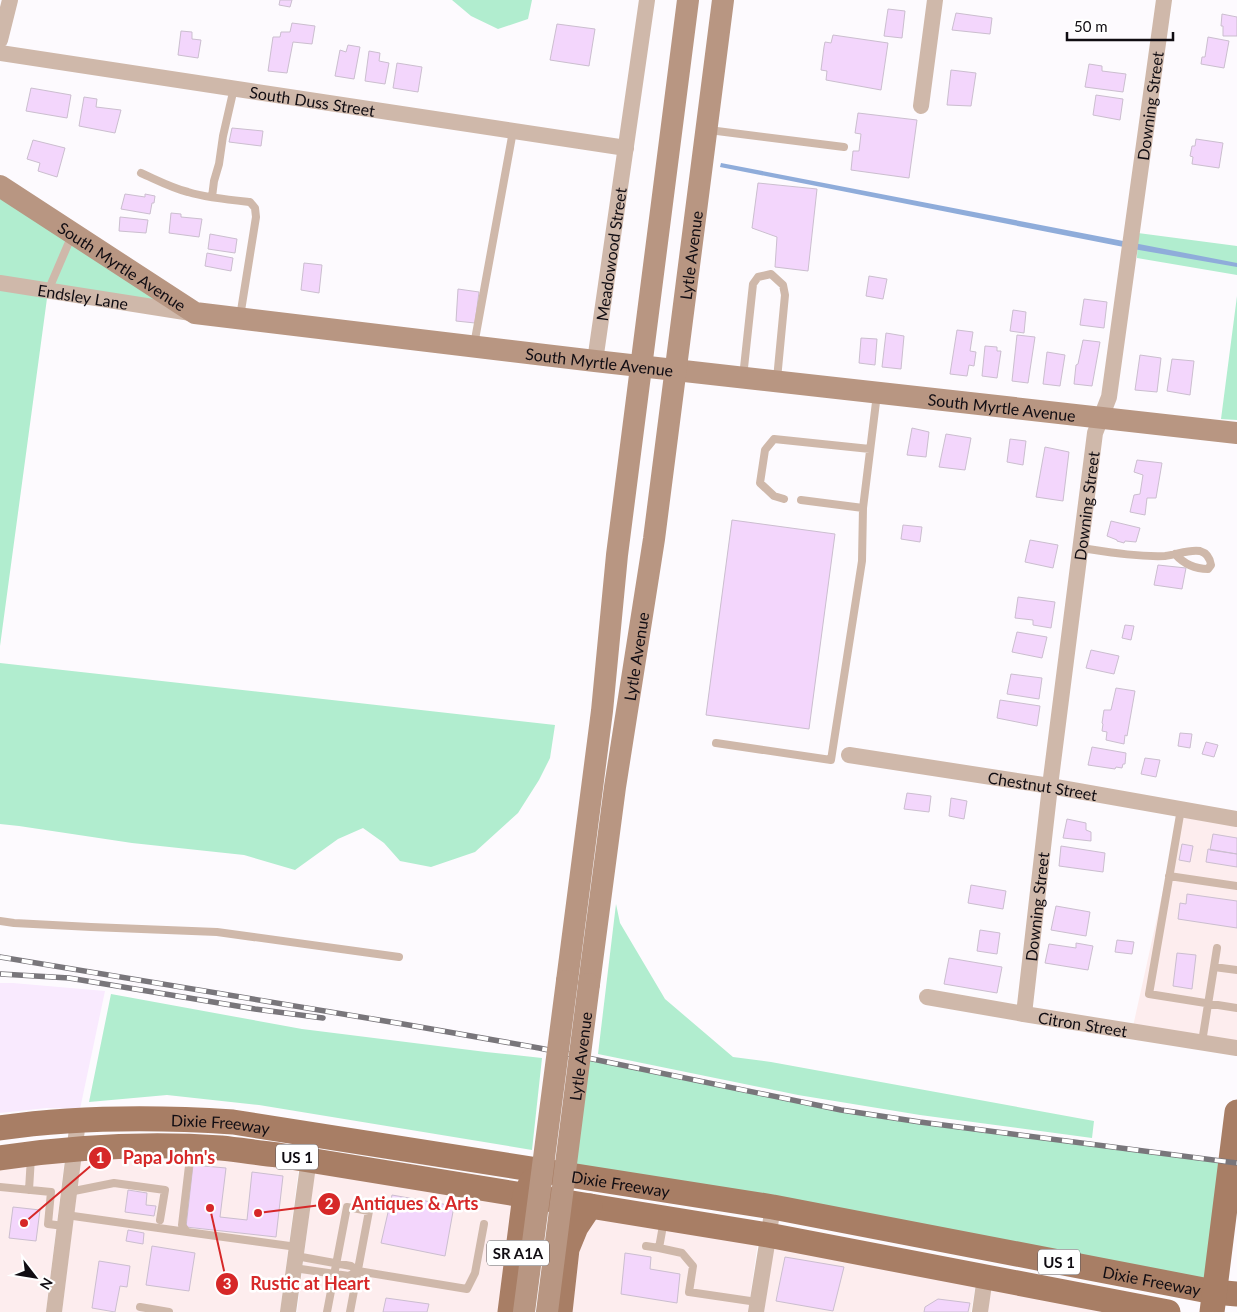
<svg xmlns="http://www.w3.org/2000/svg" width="1237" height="1312" font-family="Lato,sans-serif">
	<rect width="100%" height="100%" fill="#fdfafe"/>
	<path fill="#fdedee" d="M1181,809l56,10v229l-105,-17z
		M164,1153l135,13 -19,146h-218l19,-156z
		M65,1157l-19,155h-46v-147z
		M315,1168l201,33 -14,111h-205z
		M595,1214l163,27 -10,71h-180l6,-55z
		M774,1244l202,39 -5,29h-207z
		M985,1277l183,35h-188z"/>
	<path fill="#f9eafe" d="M0,983h13l92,8 -25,118 -33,-1 -47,5z"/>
	<path fill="#b1edcf" d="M452,0h80l-4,19 -30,10 -27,-13z
		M0,186l195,127 -147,-22 -48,355z
		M1138,233l99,13v29l-100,-17z
		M1237,296v124l-16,-1z
		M0,663l555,62 -5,33 -11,22 -21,33 -43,39 -44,15 -31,-6 -16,-18 -21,-15 -25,11 -43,31 -51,-15 -112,-12 -113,-17 -19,-2z
		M616,904l4,19 45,76 68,58 38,5 323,59 -2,17 -172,-23 -122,-20 -200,-41z
		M111,994l191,35 184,23 56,6 -10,92 -273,-45 -92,-10 -78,7z
		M579,1057l218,45 123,20 311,40 -17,130 -646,-117z"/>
	<path fill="#8facda" d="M721,163l516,100v4l-98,-17 -419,-83z"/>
	<path fill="#f3d6fc" stroke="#cbbecf" d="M280,0h12l-2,7 -11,-2z
		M888,9l17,2 -3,27 -18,-2z
		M956,13l36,5 -2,16 -38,-4z
		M1222,14l15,3v19h-14v-10h-2z
		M292,23l23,3 -3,18 -19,-2 -6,31 -19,-2 5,-34h7l1,-5h9z
		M557,24l38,5 -6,37 -39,-6z
		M181,31l11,1v7l9,1 -3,18 -20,-3z
		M833,35l55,8 -7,47 -55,-10 1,-9 -6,-1 3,-23 1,-5 6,1z
		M1208,37l21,4 -5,27 -23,-4 1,-7h3z
		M348,45l12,2 -6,32 -19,-3 5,-26 6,2z
		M369,51l11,2 -1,8 10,2 -4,21 -20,-3z
		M397,63l25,4 -4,25 -25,-4z
		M1089,64l13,2v5l24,3 -3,18 -38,-5z
		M951,70l25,3 -5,33 -24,-1z
		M31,88l40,7 -4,23 -41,-7z
		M1096,95l27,4 -3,21 -27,-5z
		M84,97l13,2 -1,8 25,3 -6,23 -36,-7z
		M858,113l59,7 -8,58 -58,-8 2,-19h6l2,-17 -6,-1z
		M232,128l31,3 -2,15 -32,-4z
		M1196,139l27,4 -4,25 -27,-4 1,-7 -3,-1 2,-10h3z
		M33,140l32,8 -8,29 -19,-6 2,-8 -13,-4z
		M758,183l59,6 -9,82 -33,-4 2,-30 -25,-9z
		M125,194l20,3v-3l10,2 -1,7h-2l-2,11 -29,-5z
		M171,213l10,1v3l21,2 -3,18 -30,-4z
		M120,217l28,3 -2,13 -27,-2z
		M210,234l27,5 -2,14 -27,-4z
		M207,253l26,5 -2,13 -26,-5z
		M304,263l18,2 -3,28 -18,-3z
		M869,276l18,3 -4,20 -17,-3z
		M458,289l21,3 -4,31 -19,-2z
		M1084,299l23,3 -3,26 -24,-3z
		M1013,310l13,2 -2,21 -14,-2z
		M957,330l16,2 -3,19 6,1 -2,14 -5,-1 -2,11 -17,-2z
		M886,333l18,3 -3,33 -19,-2z
		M1017,335l18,2 -7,46 -16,-2z
		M861,338l16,1 -2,26 -16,-2z
		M1083,340l17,2 -8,44 -18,-2 2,-19 2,-1z
		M985,346l12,1v4h4l-4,27 -15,-2z
		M1047,352l18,3 -5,31 -17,-2z
		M1140,355l21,3 -4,34 -22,-2z
		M1172,359l22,2 -4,34 -23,-4z
		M912,428l17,4 -3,25 -19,-2z
		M946,434l25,4 -6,32 -26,-3z
		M1010,439l16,2 -3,24 -16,-3z
		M1045,447l24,5 -6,49 -27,-4z
		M1137,460l25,3 -6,35h-9l-2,17 -15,-3 4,-17 6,-1 3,-19 -9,-3z
		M732,520l103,14 -26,195 -103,-14z
		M1111,521l29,7 -4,14 -11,-1 -1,2 -7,-2v-1l-10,-4z
		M903,525l19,2 -2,15 -19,-3z
		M1030,540l28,5 -5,23 -28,-6z
		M1158,565l28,3 -4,21 -28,-4z
		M1018,597l37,5 -4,26 -18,-3v-5l-18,-2z
		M1125,625l9,1 -3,14 -9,-2z
		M1017,632l30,5 -5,21 -30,-6z
		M1091,650l28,6 -5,18 -28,-6z
		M1011,674l31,4 -3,21 -32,-5z
		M1116,688l19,3 -8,45 -2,-1 -1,9 -18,-4 1,-8 -5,-1 1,-7 -1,-1 2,-13h7z
		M1000,700l40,6 -3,20 -40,-8z
		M1180,733l12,1 -2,14 -12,-2z
		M1206,742l12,3 -4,12 -12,-3z
		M1092,747l34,6 -1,11h-2l-1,4 -6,-1 -1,2 -27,-4z
		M1145,758l15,2 -4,17 -15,-3z
		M907,793l24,3 -2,16 -25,-3z
		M951,798l16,3 -3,18 -15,-3z
		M1067,819l19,4v7l5,2v9l-28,-3z
		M1213,834l24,4v16l-27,-4z
		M1182,844l11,2 -3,16 -11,-2z
		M1061,846l44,7 -2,19 -44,-6z
		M1208,849l29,5v13l-31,-5z
		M971,885l35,6 -3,18 -35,-6z
		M1187,894l50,7v27l-59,-9 2,-16 6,1z
		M1056,906l34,6 -4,24 -35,-6z
		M980,930l20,3 -3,21 -20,-3z
		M1117,940l17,2 -2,12 -17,-2z
		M1076,943l17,3 -5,24 -43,-7 4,-19 27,4z
		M1177,953l19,2 -4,34 -19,-3z
		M949,958l53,9 -5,26 -53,-9z
		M193,1165l33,3 -6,49 27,3 5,-48 31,4 -7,61 -90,-10z
		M128,1190l19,3 -1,12 10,1 -2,10 -29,-4z
		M392,1195l62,11 -9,50 -64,-13z
		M13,1207l27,3 -4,31 -27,-3z
		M128,1230l16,3 -1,11 -17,-3z
		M152,1246l43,7 -6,38 -43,-6z
		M625,1253l26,4 -1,12 30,5 -3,29 -56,-9z
		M785,1257l59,10 -11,44 -57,-10z
		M99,1261l31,5 -3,21 -7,-1 -5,26 -23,-4z
		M386,1298l43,6 -2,8h-44z
		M938,1299l32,4 -2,9h-44l1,-5z"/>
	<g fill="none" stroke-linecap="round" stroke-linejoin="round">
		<path stroke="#cfb8aa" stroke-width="8" d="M709,130l135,17
			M141,173c16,7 31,15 47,19 20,6 42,8 62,10l5,6 1,9 -16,100
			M212,197l2,-16 5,-17 4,-28 11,-48
			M48,291l24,-56
			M474,345l39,-214
			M743,377l10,-93 5,-7 13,-3 12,11 2,10 -8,84
			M784,499l-10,-3 -14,-13 5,-33 9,-11 96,10
			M801,500l62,8
			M1081,548c27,4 56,9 84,8 11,-1 24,-7 35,-5 7,2 10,7 11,14l-3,4c-14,0 -24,-5 -33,-15
			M716,743l115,17 31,-199 1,-53 14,-114
			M1181,809l-32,185 88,14
			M1169,876l68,10
			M0,921l14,2 77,4 126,5 182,25
			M1214,967l23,3
			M1202,1042l15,-94
			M191,1149l-9,76 5,7 110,15
			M0,1187l51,5 -3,32 16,2
			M29,1190l2,-33
			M69,1192l45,-9 51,7 -5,30
			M66,1215l121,17
			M664,1220l-5,28 23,5 11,13 -4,26 68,10
			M646,1246l13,2
			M296,1256l55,10 7,5 109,18 8,-16 9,-49
			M294,1268l55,8 9,-5
			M140,1307l29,5
			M327,1312l20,-105 22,4 -19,101"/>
		<g stroke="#cfb8aa" stroke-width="16">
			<path d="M0,40l10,-40"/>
			<path id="s1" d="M0,53l626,95"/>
			<path d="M921,106l14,-106"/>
			<path id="s2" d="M0,283l191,30"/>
			<path id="s3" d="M595,361l52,-361"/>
			<path id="s4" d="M849,755l201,31 187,33"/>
			<path id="s5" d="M927,997l97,17 213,34"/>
			<path id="s6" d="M1024,1014l26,-228 45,-353 14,-36 55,-397"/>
			<path d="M54,1312l24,-191"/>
			<path d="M288,1312l22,-161"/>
			<path d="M756,1312l17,-105"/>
			<path d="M980,1312l5,-35"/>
		</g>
		<g stroke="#b89682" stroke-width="22">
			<path id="s7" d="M0,186l195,127 400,48 642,72"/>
			<path d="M567,981l35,-270 15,-156 71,-555"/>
			<path id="s8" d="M589,984l26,-197 39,-248 69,-539"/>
		</g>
		<g stroke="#a87e65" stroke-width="25">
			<path id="s9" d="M0,1128c76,-11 157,-11 233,-6l540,85 441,85 23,2"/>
			<path d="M0,1158c73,-11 147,-15 221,-10 19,2 38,5 57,7l490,80 400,77"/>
			<path d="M510,1312l15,-117 7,-14"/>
			<path d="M560,1312l7,-63 9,-22 14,-21"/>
			<path d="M1212,1312l25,-200"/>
		</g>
		<defs>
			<path id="rail" d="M0,957l403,67 136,24 302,62 79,12 317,41
				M1,974l68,4 186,31 68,9"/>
		</defs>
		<use href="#rail" stroke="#79767b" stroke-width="5.5"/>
		<use href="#rail" stroke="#fff" stroke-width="4" stroke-dasharray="11" stroke-linecap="butt"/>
		<g stroke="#b89682" stroke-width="22">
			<path d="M524,1312l43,-331"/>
			<path id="s10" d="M547,1312l42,-328"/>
		</g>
	</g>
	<g text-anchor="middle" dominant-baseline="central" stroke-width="5" stroke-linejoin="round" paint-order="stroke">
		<g fill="#fff" stroke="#585559" stroke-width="1">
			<rect x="276" y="1144.5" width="42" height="25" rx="4"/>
			<rect x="487" y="1240.5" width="62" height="25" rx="4"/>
			<rect x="1038" y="1249.5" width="42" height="25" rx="4"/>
		</g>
		<g font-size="15" font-weight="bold" fill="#100c12">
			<text x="297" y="1157">US 1</text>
			<text x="518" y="1253">SR A1A</text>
			<text x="1059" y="1262">US 1</text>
		</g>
		<g font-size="16" fill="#100c12" stroke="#fff">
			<text stroke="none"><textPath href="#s1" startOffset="316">South Duss Street</textPath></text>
			<text stroke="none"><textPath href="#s6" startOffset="918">Downing Street</textPath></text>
			<text stroke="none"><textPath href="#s3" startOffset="108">Meadowood Street</textPath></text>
			<text stroke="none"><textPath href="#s8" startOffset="736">Lytle Avenue</textPath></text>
			<text stroke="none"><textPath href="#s7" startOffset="146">South Myrtle Avenue</textPath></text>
			<text stroke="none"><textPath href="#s2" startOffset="84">Endsley Lane</textPath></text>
			<text stroke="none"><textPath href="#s7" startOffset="640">South Myrtle Avenue</textPath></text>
			<text stroke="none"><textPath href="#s7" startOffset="1045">South Myrtle Avenue</textPath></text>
			<text stroke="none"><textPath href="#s6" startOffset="512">Downing Street</textPath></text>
			<text stroke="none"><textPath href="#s8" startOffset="331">Lytle Avenue</textPath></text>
			<text stroke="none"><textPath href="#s4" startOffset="196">Chestnut Street</textPath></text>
			<text stroke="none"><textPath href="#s6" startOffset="108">Downing Street</textPath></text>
			<text stroke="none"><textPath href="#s5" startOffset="158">Citron Street</textPath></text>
			<text stroke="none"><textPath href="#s10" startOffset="258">Lytle Avenue</textPath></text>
			<text stroke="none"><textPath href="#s9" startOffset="221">Dixie Freeway</textPath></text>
			<text stroke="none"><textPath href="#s9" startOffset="626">Dixie Freeway</textPath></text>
			<text stroke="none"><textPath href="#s9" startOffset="1166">Dixie Freeway</textPath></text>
		</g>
	</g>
	<path fill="none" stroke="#d62828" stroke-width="2" d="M24 1223L100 1158M258 1213L329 1204M210 1208L227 1284"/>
	<g fill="#d62828" stroke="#fff" stroke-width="2">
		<circle cx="24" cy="1223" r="5"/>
		<circle cx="258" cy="1213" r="5"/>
		<circle cx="210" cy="1208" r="5"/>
		<circle cx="100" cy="1158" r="12"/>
		<circle cx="329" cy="1204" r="12"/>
		<circle cx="227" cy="1284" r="12"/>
	</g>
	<g font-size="15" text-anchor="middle" font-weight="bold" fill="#fff">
		<text x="100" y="1163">1</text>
		<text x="329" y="1209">2</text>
		<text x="227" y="1289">3</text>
	</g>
	<g font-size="18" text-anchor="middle" font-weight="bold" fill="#d62828" stroke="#fff" stroke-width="5" stroke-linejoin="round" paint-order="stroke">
		<text x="169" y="1164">Papa John's</text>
		<text x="415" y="1210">Antiques &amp; Arts</text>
		<text x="310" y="1290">Rustic at Heart</text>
	</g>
	<g transform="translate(35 1277) rotate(121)" stroke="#ffffff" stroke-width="4" paint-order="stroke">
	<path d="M0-4L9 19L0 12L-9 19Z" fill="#100c12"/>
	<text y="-8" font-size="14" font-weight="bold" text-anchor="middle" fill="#100c12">N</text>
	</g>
	<path d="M1067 32v8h106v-8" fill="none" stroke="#100c12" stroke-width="2.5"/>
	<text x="1074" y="32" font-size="15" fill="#100c12" stroke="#ffffff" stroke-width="4" paint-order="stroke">50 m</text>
</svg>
